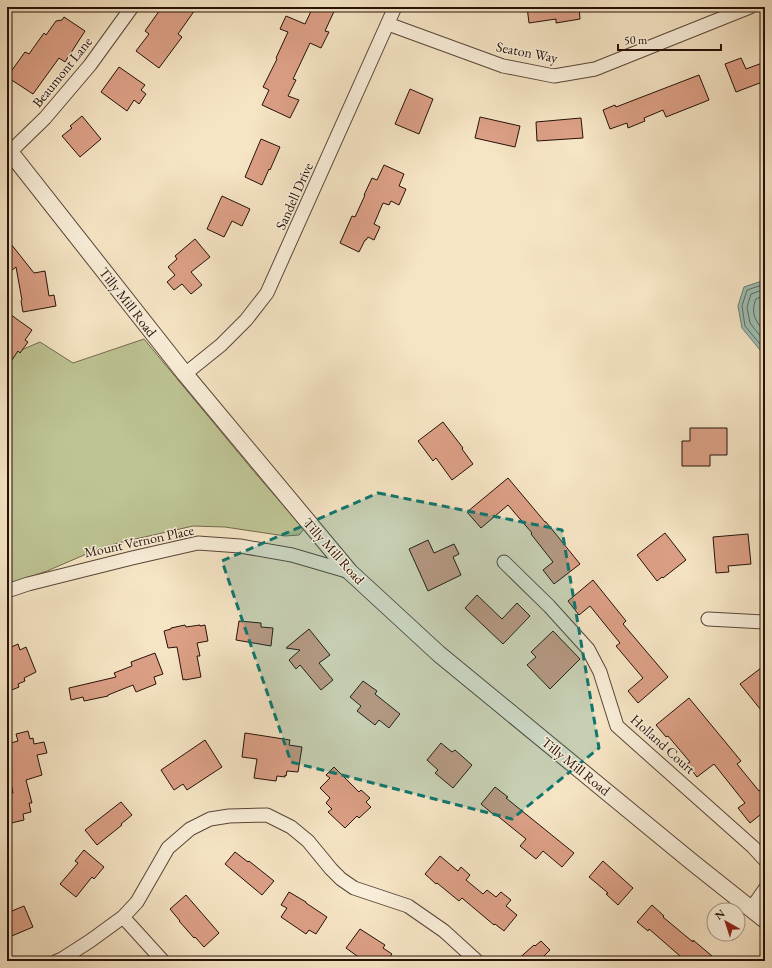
<svg xmlns="http://www.w3.org/2000/svg" width="772" height="968" font-family="'EB Garamond',serif">
	<rect width="100%" height="100%" fill="#f6e5c5"/>
	<filter id="stains"><feTurbulence type="fractalNoise" baseFrequency=".005" numOctaves="4"/><feColorMatrix values="0 0 0 0 .2 0 0 0 0 .09 0 0 0 0 .02 0 0 0 .5 -.17"/></filter>
	<radialGradient id="worn" r=".72"><stop offset=".6" stop-color="#630" stop-opacity="0"/><stop offset="1" stop-color="#630" stop-opacity=".3"/></radialGradient>
	<path fill="#bec494" stroke="#726a4e" d="M144,339l112,135 48,55 -5,6 -14,1 -60,-9 -32,-1 -75,17 -20,6 -51,22 -40,14v-229l33,-14 33,21z"/>
	<path fill="#9dbfb4" stroke="#6d796f" d="M765,280v76l-23,-28 -4,-22 6,-19z"/>
	<g fill="none" stroke-linecap="round" stroke-linejoin="round">
		<path stroke="#61685e" stroke-width="1" d="M765,284l-18,6 -5,16 3,20 20,24
			M765,289l-14,5 -4,13 3,16 15,19
			M765,295l-9,4c-6,15 0,22 9,34"/>
	</g>
	<path fill="#dca086" stroke="#251008" d="M162,7h35l-19,27 4,3 -23,31 -23,-17 13,-17 -4,-3z
		M313,7h23l-11,24 4,1 -8,16 -11,-5 -17,36 3,1 -8,16 11,4 -9,18 -28,-13 7,-15 -6,-3 14,-28 -1,-1 12,-26 -8,-3 6,-13 19,8z
		M527,7h52l1,12 -24,4v-4l-27,4z
		M64,17l21,14 -20,31 -6,-4 -26,36 -26,-17 18,-25 4,2 15,-21 2,2 10,-14 6,-1z
		M741,58l5,11 19,-7v19l-29,11 -11,-28z
		M119,67l26,18 -4,5 5,4 -7,10 -5,-4 -7,11 -26,-19z
		M699,75l10,25 -43,17 -3,-7 -19,8 1,3 -17,7 -1,-5 -17,6 -7,-19 12,-5 1,2z
		M410,89l23,10 -14,35 -24,-10z
		M82,116l19,23 -21,18 -18,-21 10,-8 -2,-2z
		M480,117l40,9 -5,21 -40,-9z
		M581,118l2,20 -46,3 -1,-19z
		M261,139l19,8 -10,23 -1,-1 -7,16 -17,-8z
		M384,165l20,9 -5,12 7,3 -7,16 -8,-4 -2,4 -6,-2 -9,21 6,3 -6,13 -6,-3 -2,3h-1l-6,12 -19,-9 12,-27 3,1 10,-22h-1l8,-17 5,2z
		M222,196l28,13 -8,17 -10,-5 -8,16 -17,-8z
		M7,239l27,34 11,-2 4,25 5,-1 2,11 -33,6 -2,-11 1,-1 -6,-33 -9,7z
		M195,239l15,18 -19,15 11,13 -11,9 -9,-10 -8,6 -7,-8 8,-7 -7,-8 9,-8 -2,-3z
		M7,312l25,18 -7,10 3,2 -8,11 -2,-2 -11,16z
		M443,422l20,26 -1,1 11,15 -21,16 -16,-22 -3,3 -15,-20z
		M690,428h37v27h-17v11h-28v-25h8z
		M508,478l37,44h1l34,42 -26,20 -11,-14 10,-8 -22,-28 1,-1 -24,-28 -27,23 -14,-16z
		M665,533l21,27 -23,18 -1,-1 -5,4 -20,-26z
		M748,534l3,30 -23,2 1,6 -13,1 -3,-36z
		M428,540l6,13 20,-9 5,10 -6,3 8,18 -33,16 -19,-42z
		M593,580l33,41 -3,3 45,53 -30,26 -10,-12 15,-13 -27,-32 4,-3 -30,-37 -11,9 -11,-14z
		M477,595l25,24 15,-16 13,13 -27,28 -38,-36z
		M239,621l22,2v4l12,1 -2,18 -35,-6z
		M185,625l1,2 14,-2v1l5,-1 3,16 -11,2 3,13h-3l4,21 -16,3v-1l-2,1 -6,-33 -9,1 -4,-17 7,-2v-1z
		M309,629l21,26 -11,8 14,17 -12,10 -21,-25 -4,4 -7,-9 11,-10 -14,-2z
		M553,631l27,28 -30,30 -23,-24 9,-8 -5,-5z
		M18,644l2,6 6,-3 10,25 -12,6 1,3 -7,3 1,3 -12,5v-43z
		M155,653l8,21 -9,3 2,7 -20,8 -3,-7 -25,10v1l-24,5 -1,-4 -12,3 -2,-12 47,-11 -2,-4 18,-7 -1,-4z
		M765,665v50l-25,-31z
		M363,681l14,10 -2,3 25,20 -11,14 -10,-8 -4,5 -18,-14 4,-5 -11,-9z
		M689,698l52,63 -4,3 22,27 6,-5v25l-15,12 -12,-15 7,-5 -31,-39 -17,13 -10,-13 3,-2 -22,-26 -2,1 -10,-12z
		M28,731l2,8 3,-1 1,6 10,-2 3,11 -10,2 5,20 -16,5 6,23h-3l2,9 -8,2 1,6 -17,4v-29l6,-2 -6,-28v-21l11,-3 -2,-7z
		M245,733l45,7 -1,5 13,2 -4,25 -11,-1 -1,5 -1,-1v2l-8,-1 -1,5 -22,-3 3,-19 -15,-2z
		M205,740l17,27 -35,23 -4,-6 -9,6 -13,-20z
		M441,743l11,9 3,-2 17,15 -19,23 -18,-15 3,-3 -11,-10z
		M334,767l25,25 2,-2 9,8 -4,4 5,5 -12,11 -2,-2 -12,12 -17,-16 4,-3 -6,-6 4,-5 -10,-10 10,-10 -4,-3z
		M495,787l13,10 -2,1 68,55 -12,14 -19,-16 -7,8 -16,-13 6,-7 -32,-26 -1,1 -12,-10z
		M121,802l11,13 -11,9 1,1 -25,20 -12,-15z
		M84,850l20,17 -10,12 -2,-2 -16,20 -16,-13 18,-21 -3,-2z
		M235,852l13,10 1,-1 25,20 -12,14 -37,-31z
		M440,856l18,15 3,-4 9,8 -4,5 17,14 4,-4 9,7 5,-5 10,8 -5,6 11,9 -13,16 -9,-7 -1,1 -32,-27 -3,3 -22,-18 -1,1 -11,-10z
		M603,861l30,27 -15,17 -12,-11 2,-1 -19,-16z
		M289,892l17,10v1l21,14 -11,17 -7,-4 -3,4 -25,-17 6,-9 -6,-3z
		M186,895l33,38 -15,14 -9,-10 -1,1 -15,-17h1l-10,-12z
		M652,905l12,11 -1,1 30,25v-2l25,21h-42l4,-5 -31,-27 -1,2 -11,-9z
		M24,906l9,21 -26,11v-25z
		M360,929l25,16 -2,3 9,6 -5,7h-23l-18,-13z
		M541,941l9,9 -11,11h-23l18,-16 1,1z"/>
	<g fill="none" stroke-linecap="round" stroke-linejoin="round">
		<defs>
			<path id="minor" d="M388,24l115,42 51,10 41,-7 155,-62
				M10,152l35,-34 45,-53 42,-58
				M185,374l36,-29 25,-25 21,-27 128,-286
				M504,562l45,44 39,43 12,23 17,54 136,121 12,13
				M7,591l21,-7 104,-26 66,-15 42,3 52,9 58,17
				M708,619l57,3
				M751,909l14,-20
				M123,917l40,44
				M57,961l5,-2 28,-18 33,-24 14,-15 31,-54 22,-19 20,-10 19,-3 38,-1 24,12 17,14 23,28 10,10 13,9 54,18 36,25 33,30"/>
			<path id="tertiary" d="M7,148l178,226 165,198 89,82 253,208 73,58"/>
		</defs>
		<use href="#minor" stroke="#594537" stroke-width="15"/>
		<use href="#tertiary" stroke="#594537" stroke-width="18"/>
		<use href="#minor" stroke="#f9eed9" stroke-width="13"/>
		<use href="#tertiary" stroke="#f9eed9" stroke-width="16"/>
	</g>
	<path fill="#0f766e" fill-opacity="0.2" stroke="#0f766e" stroke-width="3" stroke-dasharray="8 5" stroke-linejoin="round" d="M378,493l184,37 37,218 -87,71 -221,-57 -69,-201z"/>
	<g text-anchor="middle" dominant-baseline="central" stroke-width="3" stroke-linejoin="round" paint-order="stroke">
		<g font-size="14" fill="#251008" stroke="#f9eed9">
			<text transform="translate(527 52) rotate(11)">Seaton Way</text>
			<text transform="translate(62 72) rotate(-51)">Beaumont Lane</text>
			<text transform="translate(294 196) rotate(-66)">Sandell Drive</text>
			<text transform="translate(128 302) rotate(52)">Tilly Mill Road</text>
			<text transform="translate(139 541) rotate(-12)">Mount Vernon Place</text>
			<text transform="translate(334 551) rotate(48)">Tilly Mill Road</text>
			<text transform="translate(663 744) rotate(42)">Holland Court</text>
			<text transform="translate(576 766) rotate(39)">Tilly Mill Road</text>
		</g>
	</g>
	<rect width="772" height="968" fill="none" stroke="#f6e5c5" stroke-width="24"/>
	<rect x="8" y="8" width="756" height="952" fill="none" stroke="#251008" stroke-width="2"/>
	<rect x="12" y="12" width="748" height="944" fill="none" stroke="#251008"/>
	<g transform="translate(726 922) rotate(321)"><circle r="19" fill="#f9eed9" stroke="#a49585"/>
	<path d="M0-3L7 15L0 10L-7 15Z" fill="#8f2418"/>
	<text y="-6" font-size="11" font-weight="bold" text-anchor="middle" fill="#251008">N</text>
	</g>
	<path d="M618 44v6h103v-6" fill="none" stroke="#251008" stroke-width="2"/>
	<text x="624" y="44" font-size="12" fill="#251008" stroke="#f9eed9" stroke-width="3" paint-order="stroke">50 m</text>
	<rect width="100%" height="100%" filter="url(#stains)"/>
	<rect width="100%" height="100%" fill="url(#worn)"/>
</svg>
